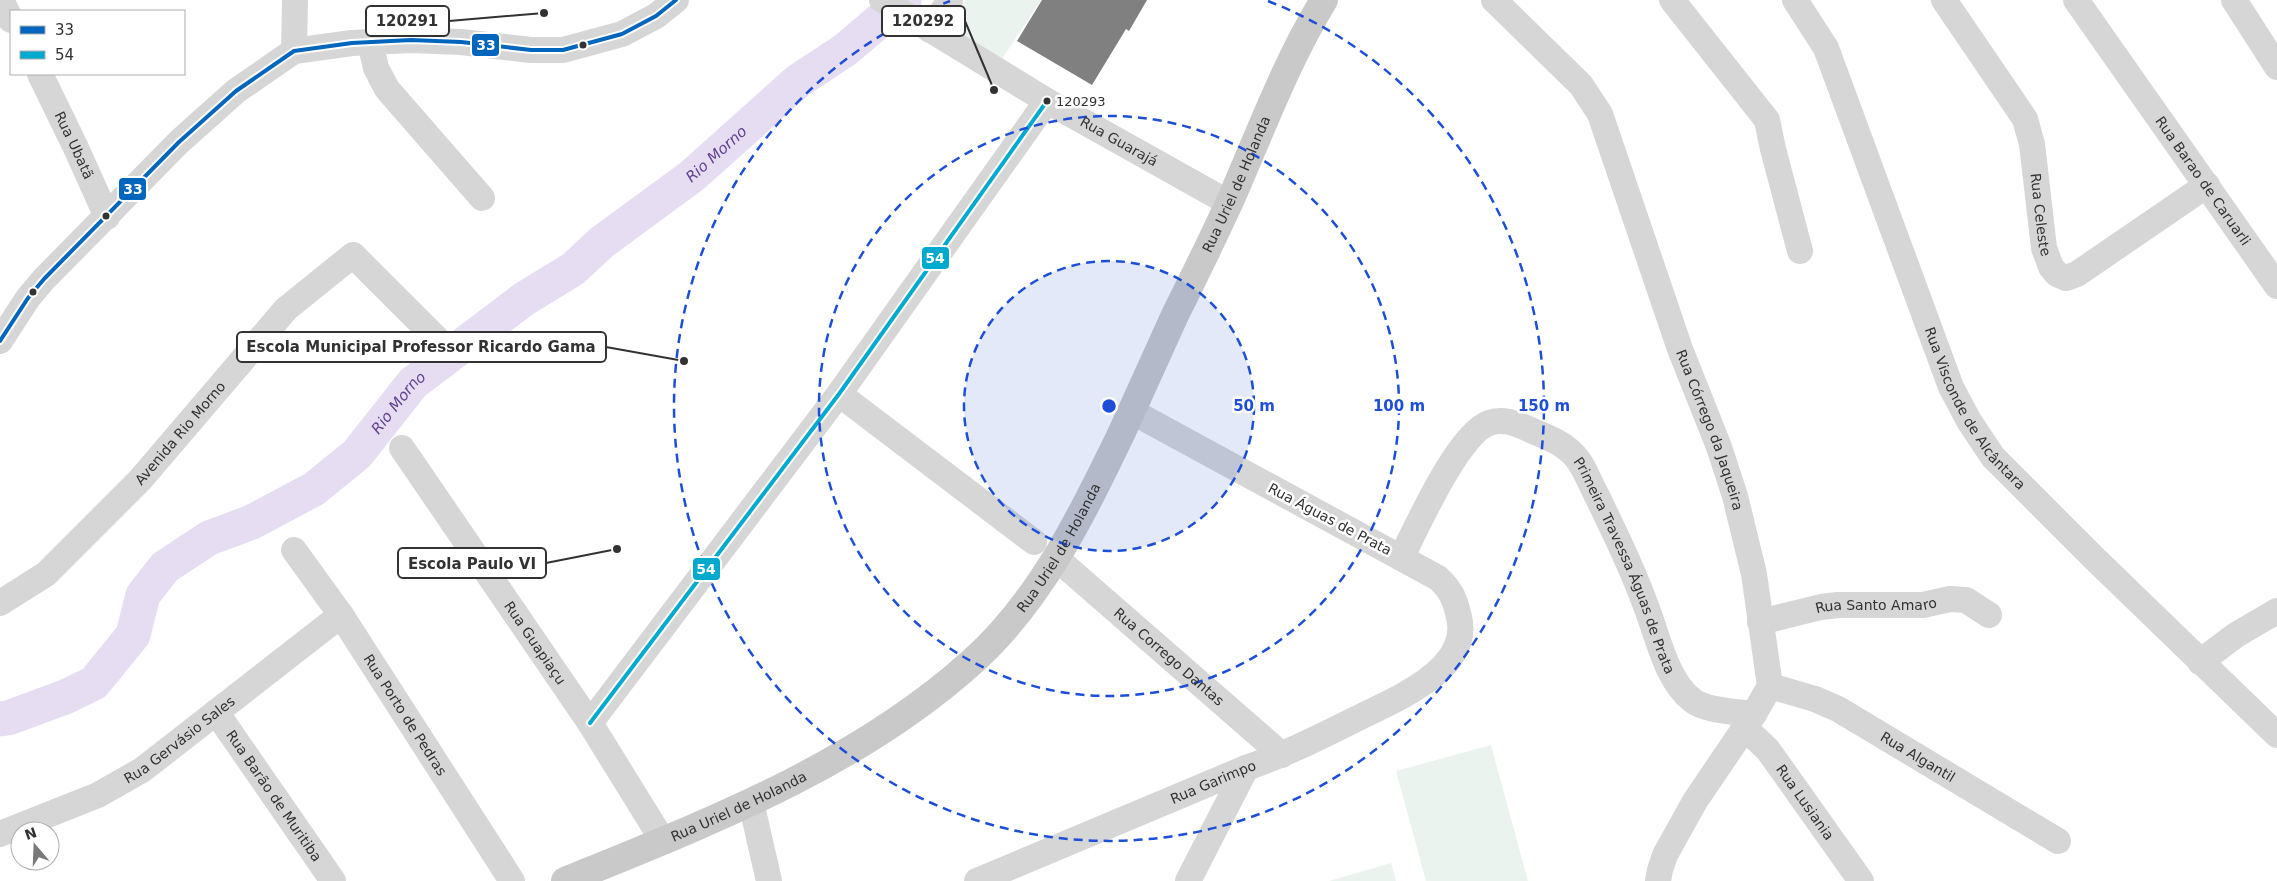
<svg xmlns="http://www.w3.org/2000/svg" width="2277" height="881" font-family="'DejaVu Sans',sans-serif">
	<rect width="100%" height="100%" fill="#fff"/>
	<path fill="#ebf3ef" d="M966,0h75l-39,59 -44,-26c-9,-13 0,-22 8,-33z
		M1491,745l37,136h-102l-30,-110z
		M1391,863l5,18h-67z"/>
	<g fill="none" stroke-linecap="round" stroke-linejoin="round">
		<path stroke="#e6ddf2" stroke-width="35" id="s1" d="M0,719l8,-1 57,-21 29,-14 39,-48 10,-40 22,-28 44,-29 43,-16 62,-33 43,-35 56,-71 111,-84 49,-30 29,-27 90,-66 106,-95 47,-31 59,-50"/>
	</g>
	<path fill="#808080" d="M1042,0h105l-18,31 -3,-2 -34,56 -75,-44z"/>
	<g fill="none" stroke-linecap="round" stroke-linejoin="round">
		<g stroke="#d6d6d6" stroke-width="26">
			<path d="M1,0l10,20"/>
			<path id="s2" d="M882,0l165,101 182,102"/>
			<path id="s3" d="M1494,0l87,85 19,29 80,235 39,98 16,49 19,78 16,112 -16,28 -59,87 -30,54 -5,15 -2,11"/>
			<path d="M1672,0l95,120 6,29 27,102"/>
			<path id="s4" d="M1795,0l31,48 125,339 18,34 24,36 102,102 182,176"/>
			<path id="s5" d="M1944,0l81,119 7,25 12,104 7,19 6,7 9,4 11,-4 130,-89"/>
			<path id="s6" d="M2076,0l201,286"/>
			<path d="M2234,0l43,67"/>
			<path d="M930,30l20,-30"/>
			<path d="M370,42l6,26 11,21 95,109"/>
			<path d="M294,51l1,-51"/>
			<path id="s7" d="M40,74l36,74 31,69"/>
			<path d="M0,341l28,-43 16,-19 135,-137 57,-51 58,-40 58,-8 59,-3 50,2 70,8h32l59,-16 34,-18 20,-16"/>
			<path d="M839,394l195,148"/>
			<path id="s8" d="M402,448l188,275 73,118"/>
			<path id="s9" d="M294,550l47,65 171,266"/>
			<path id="s10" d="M1056,558l226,197"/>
			<path id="s11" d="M1401,558c16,-31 57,-124 88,-135 15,-6 30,2 44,8 14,6 28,11 39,22 11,10 16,26 23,39 20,41 41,84 56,128 9,26 18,62 41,80 13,11 46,12 62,14"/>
			<path id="s12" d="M0,603l46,-29 94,-94 146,-171 67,-54 83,83"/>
			<path id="s13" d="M1760,622l61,-15 17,-2h85l27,-6 16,1 23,15"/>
			<path d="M2200,662l36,-27 41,-24"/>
			<path id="s14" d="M1770,686l45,13 23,10 220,132"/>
			<path id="s15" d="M216,712l117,169"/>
			<path d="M590,723l249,-329 208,-293"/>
			<path id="s16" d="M1745,728l23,22 93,131"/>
			<path d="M751,802l18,79"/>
			<path id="s17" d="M0,834l98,-39 44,-25 199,-155"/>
			<path id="s18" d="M977,881l269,-113c38,-13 72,-30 108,-48 37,-19 118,-49 105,-103 -4,-18 -8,-27 -21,-39l-307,-167"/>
			<path d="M1188,881l58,-113"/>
		</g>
		<path stroke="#c9c9c9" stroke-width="28" id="s19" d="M565,881c142,-58 292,-115 408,-220 68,-61 110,-148 149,-229 18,-39 35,-78 53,-117 19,-38 38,-77 56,-116 29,-66 55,-137 93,-199"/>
		<defs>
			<path id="bus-1" d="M0,341l28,-43 16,-19 135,-137 57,-51 58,-40 58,-8 59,-3 50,2 70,8h32l59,-16 34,-18 20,-16"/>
			<path id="bus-2" d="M590,723l249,-329 208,-293"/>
		</defs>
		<use href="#bus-1" stroke="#fff" stroke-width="8"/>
		<use href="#bus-2" stroke="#fff" stroke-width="8"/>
		<use href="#bus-1" stroke="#0065bd" stroke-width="4"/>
		<use href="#bus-2" stroke="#00a9ce" stroke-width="4"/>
	</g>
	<circle cx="1109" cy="406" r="145" fill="#1d4ed8" fill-opacity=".12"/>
	<g fill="none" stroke="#1d4ed8" stroke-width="2.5" stroke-dasharray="9 6">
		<circle cx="1109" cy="406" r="145"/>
		<circle cx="1109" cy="406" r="290"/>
		<path d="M1268 1A435 435 0 1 1 950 1"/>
	</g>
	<g fill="#323232" stroke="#fff" stroke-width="2">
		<circle cx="583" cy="45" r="4.5"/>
		<circle cx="1047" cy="101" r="4.5"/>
		<circle cx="106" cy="216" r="4.5"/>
		<circle cx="33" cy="292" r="4.5"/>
	</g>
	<g text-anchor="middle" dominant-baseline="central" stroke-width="5" stroke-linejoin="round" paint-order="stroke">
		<g font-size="13" fill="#323232" stroke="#fff" text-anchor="start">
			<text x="1056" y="101">120293</text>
		</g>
		<g font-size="14" fill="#323232" stroke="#fff">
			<text stroke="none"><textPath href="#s2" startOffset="276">Rua Guarajá</textPath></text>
			<text stroke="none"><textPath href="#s7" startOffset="79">Rua Ubatã</textPath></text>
			<text stroke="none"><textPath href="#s6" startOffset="221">Rua Barao de Caruarli</textPath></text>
			<text stroke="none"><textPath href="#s19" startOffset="1014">Rua Uriel de Holanda</textPath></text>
			<text stroke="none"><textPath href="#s5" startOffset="241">Rua Celeste</textPath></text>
			<text stroke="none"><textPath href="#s4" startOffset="449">Rua Visconde de Alcântara</textPath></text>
			<text stroke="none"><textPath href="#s3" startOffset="491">Rua Córrego da Jaqueira</textPath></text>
			<text stroke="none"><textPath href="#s12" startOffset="249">Avenida Rio Morno</textPath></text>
			<text transform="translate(1330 519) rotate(28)">Rua Águas de Prata</text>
			<text stroke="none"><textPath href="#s19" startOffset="609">Rua Uriel de Holanda</textPath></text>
			<text stroke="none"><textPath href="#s11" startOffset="379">Primeira Travessa Águas de Prata</textPath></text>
			<text stroke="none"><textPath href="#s13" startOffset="118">Rua Santo Amaro</textPath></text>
			<text stroke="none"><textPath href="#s8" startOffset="236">Rua Guapiaçu</textPath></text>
			<text stroke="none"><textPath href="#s10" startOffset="150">Rua Corrego Dantas</textPath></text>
			<text stroke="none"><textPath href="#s9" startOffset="199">Rua Porto de Pedras</textPath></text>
			<text stroke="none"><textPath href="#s17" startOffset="204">Rua Gervásio Sales</textPath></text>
			<text stroke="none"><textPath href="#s14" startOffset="165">Rua Algantil</textPath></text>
			<text stroke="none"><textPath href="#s18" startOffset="256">Rua Garimpo</textPath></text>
			<text stroke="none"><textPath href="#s15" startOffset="102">Rua Barão de Muritiba</textPath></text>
			<text stroke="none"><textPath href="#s16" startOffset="96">Rua Lusiania</textPath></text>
			<text stroke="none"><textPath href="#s19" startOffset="189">Rua Uriel de Holanda</textPath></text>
		</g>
		<g font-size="15" font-style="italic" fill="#644193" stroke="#fff">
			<text stroke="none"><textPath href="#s1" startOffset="935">Rio Morno</textPath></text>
			<text stroke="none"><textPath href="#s1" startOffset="530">Rio Morno</textPath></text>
		</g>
	</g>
	<circle cx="1109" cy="406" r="8" fill="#1d4ed8" stroke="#fff" stroke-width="2.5"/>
	<g font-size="15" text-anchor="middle" font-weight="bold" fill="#1d4ed8" stroke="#fff" stroke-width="5" stroke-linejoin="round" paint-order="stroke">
		<text x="1254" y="411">50 m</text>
		<text x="1399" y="411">100 m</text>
		<text x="1544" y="411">150 m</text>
	</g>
	<path fill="none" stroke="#323232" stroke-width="2" d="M544 13L449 21M994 90L965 21M684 361L606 347M617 549L546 563"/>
	<g fill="#323232" stroke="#fff" stroke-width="2">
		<circle cx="544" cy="13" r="5"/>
		<circle cx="994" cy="90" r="5"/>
		<circle cx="684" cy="361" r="5"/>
		<circle cx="617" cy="549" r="5"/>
	</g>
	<g fill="#fff" stroke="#323232" stroke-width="2">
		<rect x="366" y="6" width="83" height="30" rx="5"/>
		<rect x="882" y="6" width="83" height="30" rx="5"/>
		<rect x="237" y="332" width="369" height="30" rx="5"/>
		<rect x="398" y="548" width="148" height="30" rx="5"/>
	</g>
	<g font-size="15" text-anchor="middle" font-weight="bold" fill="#323232">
		<text x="407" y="26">120291</text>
		<text x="923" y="26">120292</text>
		<text x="421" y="352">Escola Municipal Professor Ricardo Gama</text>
		<text x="472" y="569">Escola Paulo VI</text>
	</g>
	<g stroke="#fff" stroke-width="2">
		<rect x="471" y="33" width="29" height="24" rx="5" fill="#0065bd"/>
		<rect x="118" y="177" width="29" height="24" rx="5" fill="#0065bd"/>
		<rect x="921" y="246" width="29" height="24" rx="5" fill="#00a9ce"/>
		<rect x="692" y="557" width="29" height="24" rx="5" fill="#00a9ce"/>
	</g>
	<g font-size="14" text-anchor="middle" font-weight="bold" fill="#fff">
		<text x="486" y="50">33</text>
		<text x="133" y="194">33</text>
		<text x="935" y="263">54</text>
		<text x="706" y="574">54</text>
	</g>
	<rect x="10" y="10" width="175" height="65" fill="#ffffff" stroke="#adadad"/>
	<rect x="20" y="26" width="25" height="8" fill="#0065bd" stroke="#adadad"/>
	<text x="55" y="35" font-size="15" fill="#323232">33</text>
	<rect x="20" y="51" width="25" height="8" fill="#00a9ce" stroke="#adadad"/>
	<text x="55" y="60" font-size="15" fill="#323232">54</text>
	<g transform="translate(35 846) rotate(341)"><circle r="24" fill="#ffffff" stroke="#adadad"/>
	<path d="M0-4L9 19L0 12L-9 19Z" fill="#7a7a7a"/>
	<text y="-8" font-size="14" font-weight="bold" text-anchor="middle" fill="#323232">N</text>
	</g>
</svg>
